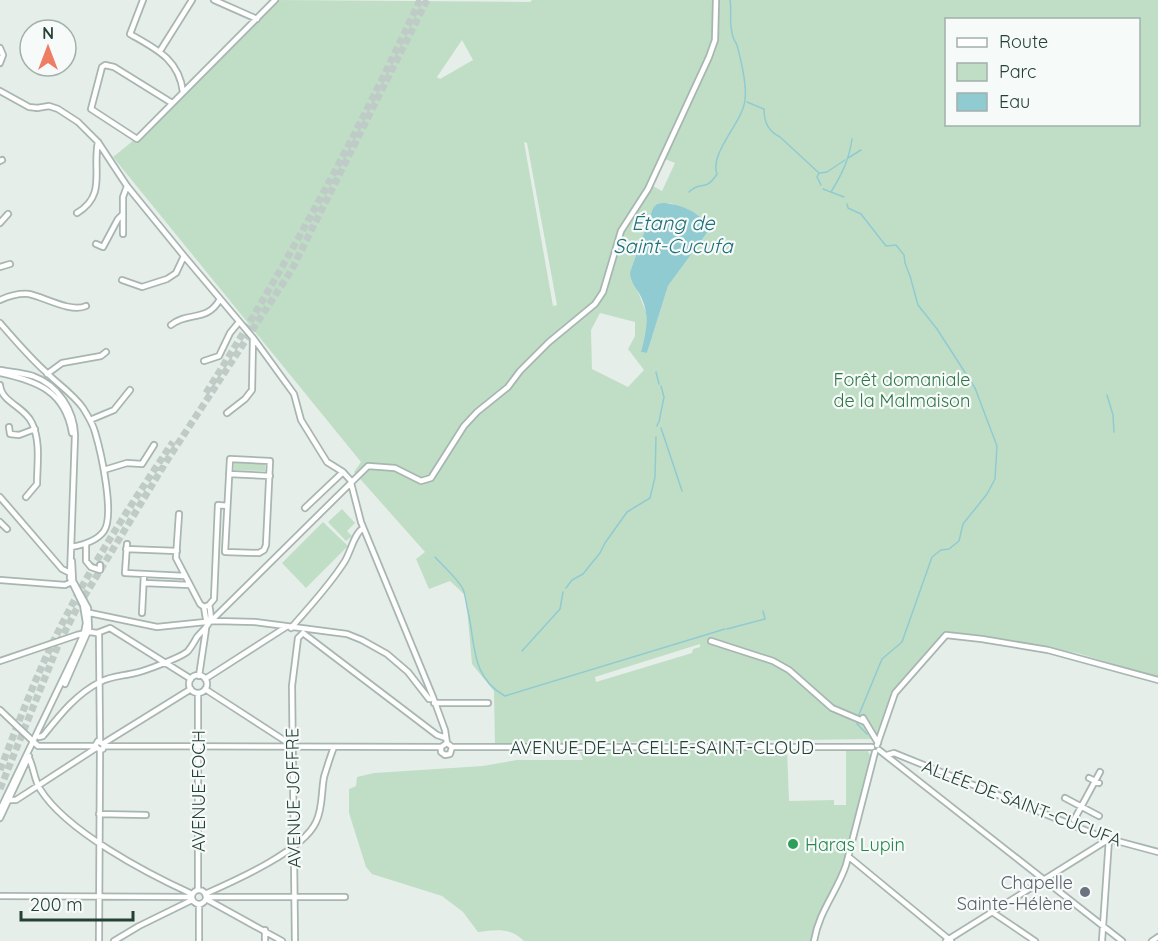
<svg xmlns="http://www.w3.org/2000/svg" width="1158" height="941" font-family="Quicksand,sans-serif">
	<rect width="100%" height="100%" fill="#e6eeea"/>
	<path fill="#c0dec6" fill-rule="evenodd" d="M277,0l253,2 2,-2h626v677l-81,-24 -57,-10 -74,-8 -51,58 -20,46 -380,5 -1,-53 -22,-27 -6,-68 -16,-15 -21,8 -13,-30 9,-7 -71,-80 7,-10 -248,-305c60,-46 111,-104 164,-157zM946,20h192v104h-192zM462,40l11,20 -33,19 -3,-2zM524,142l3,1 30,162 -4,1zM665,159l10,4 -13,28 -9,-5zM670,203l26,11 13,16 -41,56 -21,67 -5,-1 5,-21 -1,-19 -16,-40 23,-64zM600,313l35,9v14l-7,13 16,21 -16,17 -36,-18 -1,-39zM700,644v3l-7,2 -1,4 -96,29 -1,-5z
		M231,461l34,1v9l-31,-1v-7z
		M342,509l13,14 -8,8 5,5 -6,5 -18,-19z
		M323,522l25,24 -42,42 -24,-25z
		M846,748h20l4,7 -1,13 -25,97 -6,18 -19,30 -7,28h-288c-14,-14 -28,-11 -46,-9l-15,-20 -21,-16 -70,-22 -6,-7 -17,-54v-24l7,-3 1,-9 17,-4 109,-7 34,-6h66l-3,-8 207,-3 2,52 45,-1v5h12z"/>
	<path fill="#90cbd1" d="M663,203c18,1 40,10 46,27l-41,56 -21,67 -6,-1c5,-18 9,-35 1,-53 -4,-10 -12,-16 -12,-27l23,-64 4,-4z"/>
	<g fill="none" stroke-linecap="round" stroke-linejoin="round">
		<path stroke="#90cbd1" stroke-width="1.5" d="M747,102l17,7c0,13 4,22 16,28l39,36 -2,4 4,8
			M848,158l13,-8
			M820,173l7,-1 18,-12
			M823,189l21,8
			M689,192c12,-12 16,1 28,-18 -8,-21 26,-52 28,-74 2,-15 -4,-40 -8,-55 -2,-4 -5,-8 -5,-13 -3,-10 0,-21 -2,-32
			M831,192c11,-18 18,-32 21,-53
			M847,204l1,4 13,6 25,32 10,-1 8,10 1,8 5,13 8,29 19,24 38,59 22,58 -2,33 -8,15 -24,30 -4,17 -10,8 -8,1 -9,7 -30,85 -20,17 -24,58
			M656,372l3,12
			M1107,395l6,20 1,17
			M659,422l5,-25 -3,-11
			M657,426l1,-3
			M661,428l21,63
			M435,557c9,10 22,21 28,32 2,5 3,12 4,18 9,34 2,69 38,89l220,-67
			M566,588l6,-8 11,-6 17,-21 5,-10 22,-31 23,-14 5,-21 1,-40
			M727,629l38,-10 -2,-8
			M522,651l38,-42 3,-17
			M857,721v3l10,10"/>
		<path stroke="#bfcbc6" stroke-width="7" stroke-dasharray="7 3.5" stroke-linecap="butt" d="M206,393c80,-126 151,-258 214,-393
			M0,770c18,-46 35,-92 57,-136 33,-67 74,-130 116,-192
			M0,789l59,-146 17,-33 90,-148 125,-191 136,-271"/>
		<defs>
			<path id="minor" d="M143,0l-13,34c26,15 49,25 53,58
				M214,0l43,19
				M0,48l3,7 -3,8
				M160,51l32,-51
				M0,91l29,16 9,1
				M172,103l-58,-36 -9,-2 -3,2 -11,42 46,30 138,-139
				M37,108l12,-2 9,3 20,13 20,20 29,44 57,70 70,83 40,55 7,26 26,42 16,10 9,10
				M0,161l2,-1
				M77,213c30,-18 15,-43 21,-71
				M0,223l8,-9
				M123,234v-37l4,-11
				M96,244l7,3 15,-28 5,-5
				M0,267l10,-3
				M122,280l20,7 25,-8 9,-6 8,-17
				M0,300c9,-4 19,-7 29,-6 15,3 42,19 57,12
				M0,323c15,17 30,35 47,50 12,12 26,21 36,35 5,8 10,16 12,24 6,20 20,83 9,99 -7,10 -21,14 -33,16
				M171,325c17,-14 36,-2 49,-26
				M204,361l15,-5 11,-23 9,-11
				M0,370c11,2 23,3 33,6 25,9 41,34 42,59l-5,143 13,27 3,18 -2,10 -10,23 -74,154
				M0,373c37,8 65,18 72,60
				M47,374l15,-11 39,-7 5,-4
				M0,385c1,17 25,22 32,38 9,19 5,42 5,61l-11,13
				M227,413l18,-14 7,-9 1,-52
				M90,420l24,-10 16,-20
				M9,427l1,7 9,1 16,-6
				M230,459l40,2 -4,84 -2,5 -5,3 -34,-1z
				M104,470l23,-7 15,1 12,-19
				M229,474l41,2
				M351,483l10,39 72,175 12,33 2,13
				M0,497l62,72 8,4
				M305,508l38,-36
				M179,514l-3,44 24,46 4,3
				M0,522l7,7
				M86,544v17l5,6 9,3v-5
				M127,544l-2,29 60,3
				M126,549l51,2
				M0,580l65,5 7,-3
				M144,583l46,2
				M85,612l72,15 58,-6 40,1 92,12 15,6 25,14 21,18 21,27h4
				M142,613l2,-39
				M210,622l158,-156 27,2 26,13 10,-3 33,-52 13,-14 31,-25 12,-16 29,-29 46,-38 8,-12 18,-61 27,-42 61,-132 6,-17 1,-40
				M210,622l-4,-3 -2,-12 5,-2 5,-6 4,-94 9,1
				M291,628c19,-22 39,-43 54,-67 6,-10 9,-27 18,-33
				M97,633l2,2 1,106
				M303,633l134,102 9,3
				M711,641l62,20 16,9 43,38 33,14
				M0,661l77,-26 13,-3 7,1 13,-5 81,51
				M189 684a9 9 0 1 1 18 0a9 9 0 1 1-18 0Z
				M199,676l7,-47
				M205,679l81,-52
				M65,684l24,-55 -1,-21 -15,-27 -1,-20
				M205,689l88,57
				M198,693v196
				M434,703h54
				M0,710l38,36h57l5,4 3,-1 1,-4 -6,-4 -3,5
				M863,718l15,25
				M39,737l4,-1c16,-20 33,-42 57,-54 11,-6 23,-6 35,-9 10,-2 44,-15 52,-21 4,-4 7,-10 10,-15 10,-12 17,-13 12,-32
				M104,743l87,-54
				M447,743l5,4h420
				M877,745l18,-52 51,-58 36,4 66,11 110,30
				M104,746l337,1 6,-4
				M441,747v5l4,3 5,-1 2,-7
				M879,750l243,191
				M887,755l7,-2 208,84 56,15
				M29,758c5,10 5,21 11,31 26,42 106,84 152,105
				M1089,778l10,5
				M1065,798l34,18
				M9,800h7l80,-52
				M99,814l47,1
				M0,818l29,-62
				M1074,820l26,-48
				M849,857l102,84
				M192 897a7 7 0 1 1 14 0a7 7 0 1 1-14 0Z
				M205,894c29,-13 98,-43 111,-72 7,-14 5,-29 8,-45 3,-10 6,-20 10,-30
				M0,896l191,1
				M206,897h139
				M206,899l76,42
				M992,912l43,29
				M265,930v11
				M99,941l1,-191
				M114,941l25,-15 53,-26
				M199,941v-37
				M295,941l-3,-255 6,-48 5,-5
				M814,941c5,-30 23,-49 32,-76l29,-113
				M946,941l163,-102
				M1102,941l7,-102
				M1152,941l6,-4"/>
		</defs>
		<use href="#minor" stroke="#a8b6b1" stroke-width="8"/>
		<use href="#minor" stroke="#fff" stroke-width="4.5"/>
	</g>
	<circle fill="#2e9e5b" stroke="#f6faf8" stroke-width="2" cx="793" cy="844" r="6"/>
	<circle fill="#6b7280" stroke="#f6faf8" stroke-width="2" cx="1085" cy="892" r="6"/>
	<g text-anchor="middle" dominant-baseline="central" stroke-width="4.5" stroke-linejoin="round" paint-order="stroke">
		<g font-size="18" fill="#307647" stroke="#f6faf8">
			<text x="902" y="379">Forêt domaniale<tspan x="902" dy="21">de la Malmaison</tspan></text>
		</g>
		<g font-size="18" fill="#254037" stroke="#f6faf8">
			<text x="662" y="747">AVENUE DE LA CELLE-SAINT-CLOUD</text>
			<text transform="translate(198 791) rotate(-90)">AVENUE FOCH</text>
			<text transform="translate(293 798) rotate(-91)">AVENUE JOFFRE</text>
			<text transform="translate(1022 803) rotate(21)">ALLÉE DE SAINT-CUCUFA</text>
		</g>
		<g font-size="18" fill="#27864d" stroke="#f6faf8" text-anchor="start">
			<text x="805" y="844">Haras Lupin</text>
		</g>
		<g font-size="18" fill="#5b616d" stroke="#f6faf8" text-anchor="end">
			<text x="1073" y="882">Chapelle<tspan x="1073" dy="21">Sainte-Hélène</tspan></text>
		</g>
		<g font-size="20" font-style="italic" fill="#20717b" stroke="#f6faf8">
			<text x="673" y="222">Étang de<tspan x="673" dy="23">Saint-Cucufa</tspan></text>
		</g>
	</g>
	<rect x="945" y="18" width="195" height="108" fill="#f6faf8" stroke="#a2b0ab" stroke-width="1.5"/>
	<rect x="957" y="38" width="30" height="9" fill="#ffffff" stroke="#a2b0ab" stroke-width="1.5"/>
	<text x="999" y="48" font-size="18" fill="#254037">Route</text>
	<rect x="957" y="63" width="30" height="18" fill="#c0dec6" stroke="#a2b0ab" stroke-width="1.5"/>
	<text x="999" y="78" font-size="18" fill="#254037">Parc</text>
	<rect x="957" y="93" width="30" height="18" fill="#90cbd1" stroke="#a2b0ab" stroke-width="1.5"/>
	<text x="999" y="108" font-size="18" fill="#254037">Eau</text>
	<g transform="translate(48 48)"><circle r="28" fill="#f6faf8" stroke="#a2b0ab" stroke-width="1.5"/>
	<path d="M0-4.5L10 22L0 15L-10 22Z" fill="#ee7d64"/>
	<text y="-9" font-size="16" font-weight="bold" text-anchor="middle" fill="#254037">N</text>
	</g>
	<path d="M21 911v9h112v-9" fill="none" stroke="#254037" stroke-width="3"/>
	<text x="30" y="911" font-size="18" fill="#254037" stroke="#f6faf8" stroke-width="4.5" paint-order="stroke">200 m</text>
</svg>
